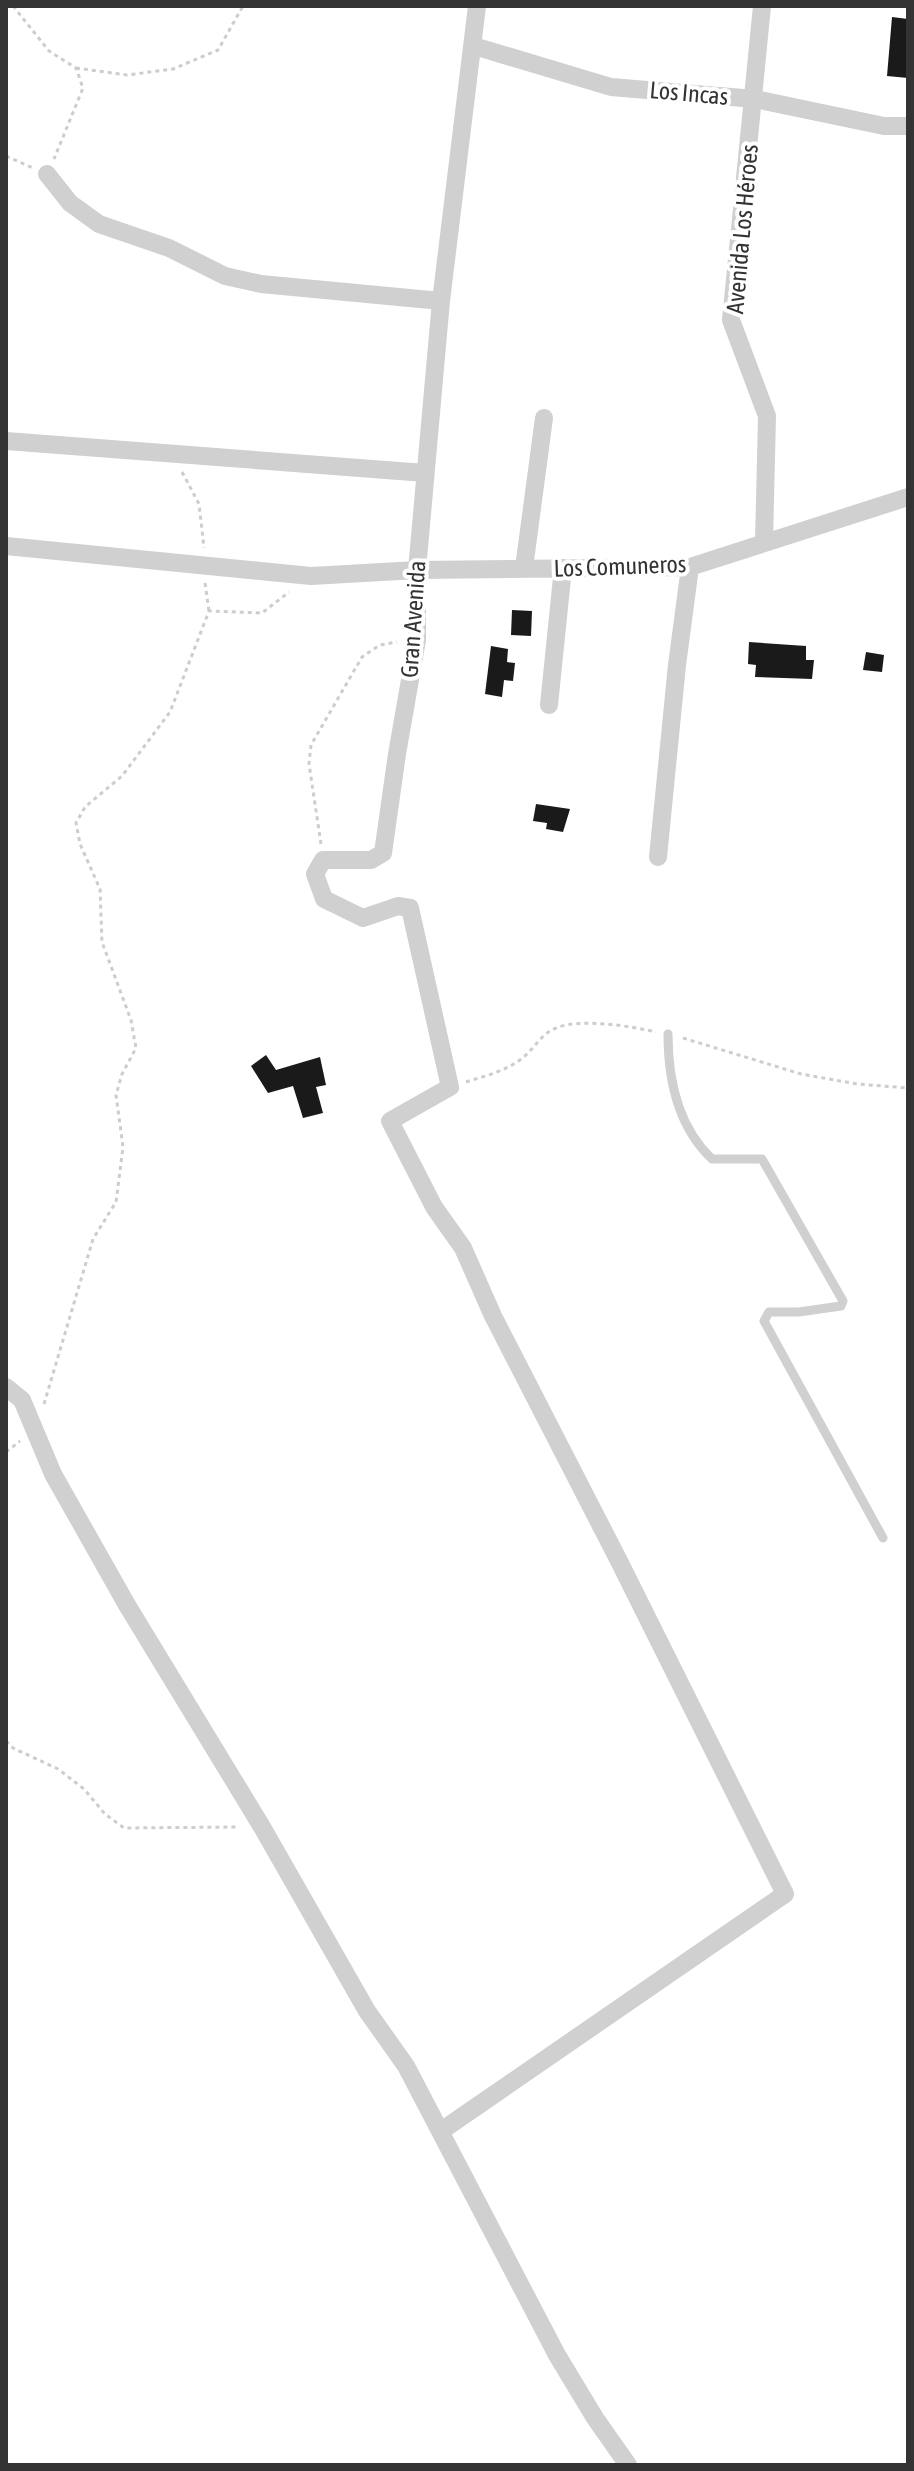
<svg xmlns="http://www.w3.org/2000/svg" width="914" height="2471" font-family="'Asap Condensed',sans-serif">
	<rect width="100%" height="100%" fill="#fff"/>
	<path fill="#1a1a1a" d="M892,17l16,2v59l-21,-2z
		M512,610l20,1 -1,25 -20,-1z
		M749,642l57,4v14h8l-2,19 -57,-2 1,-12 -8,-1z
		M491,646l17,3 -1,13 8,1 -2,18 -9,-1 -2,17 -17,-3z
		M866,652l18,3 -2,17 -19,-2z
		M536,804l34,5 -7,23 -17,-3 1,-6 -14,-2z
		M266,1055l10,15 44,-13 6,28 -10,2 7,26 -20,5 -10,-32 -25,7 -17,-27z"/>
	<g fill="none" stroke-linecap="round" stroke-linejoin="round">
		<path stroke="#cdcdcd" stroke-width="3" stroke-dasharray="4 4" stroke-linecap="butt" d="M13,6l36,45 27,17 7,20 -29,71
			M76,68l51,7 46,-6 45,-19 25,-44
			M6,156l27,12
			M182,472l17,32 5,44
			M205,583l4,28
			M321,844l-12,-80 2,-19 51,-88 18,-12 17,-3
			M683,1038l118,36 56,10 51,4
			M466,1082c22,-7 45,-12 62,-29 9,-9 15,-20 28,-25 23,-10 75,-2 100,4
			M44,1404l49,-165 23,-37 7,-55 -7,-52 6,-21 14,-26 -5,-28 -29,-78 -2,-53 -20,-45 -4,-21 9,-16 37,-31 48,-64 39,-101 53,2 27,-21
			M6,1452l14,-11
			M6,1741l7,7 45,21 26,20 21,25 19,14 115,-1"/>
		<path stroke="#d0d0d0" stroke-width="9" d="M668,1034c0,45 10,93 44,125h50l81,142 -2,5 -42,6h-30l-5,9 119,217"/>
		<path stroke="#d0d0d0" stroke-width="18" d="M762,6l-31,314 36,96 -3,126
			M474,46l137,41 144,12 129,27h24
			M47,174l23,29 29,21 70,24 56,28 36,8 180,17
			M6,441l419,32
			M6,546l305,30 106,-6 273,-3 218,-70
			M524,568l20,-150
			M549,705l14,-137
			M658,857l19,-192 13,-98
			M6,1387l16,13 31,74 74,131 135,222 105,184 39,55 151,289 38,63 33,47
			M441,2131l344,-237 -166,-333 -126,-245 -30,-68 -29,-41 -44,-86 60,-34 -40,-179 -12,-2 -35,12 -39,-19 -9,-25 8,-14h48l12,-7 14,-99 20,-114v-70l24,-269 36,-295"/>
	</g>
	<g text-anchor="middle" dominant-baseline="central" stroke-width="8" stroke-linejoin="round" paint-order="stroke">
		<g font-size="24" fill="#333" stroke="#fff">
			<text transform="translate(689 93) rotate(5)">Los Incas</text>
			<text transform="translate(742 229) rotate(-85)">Avenida Los Héroes</text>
			<text transform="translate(620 566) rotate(-2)">Los Comuneros</text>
			<text transform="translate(413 619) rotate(-86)">Gran Avenida</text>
		</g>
	</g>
	<rect width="914" height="2471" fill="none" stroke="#333333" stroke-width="16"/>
</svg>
